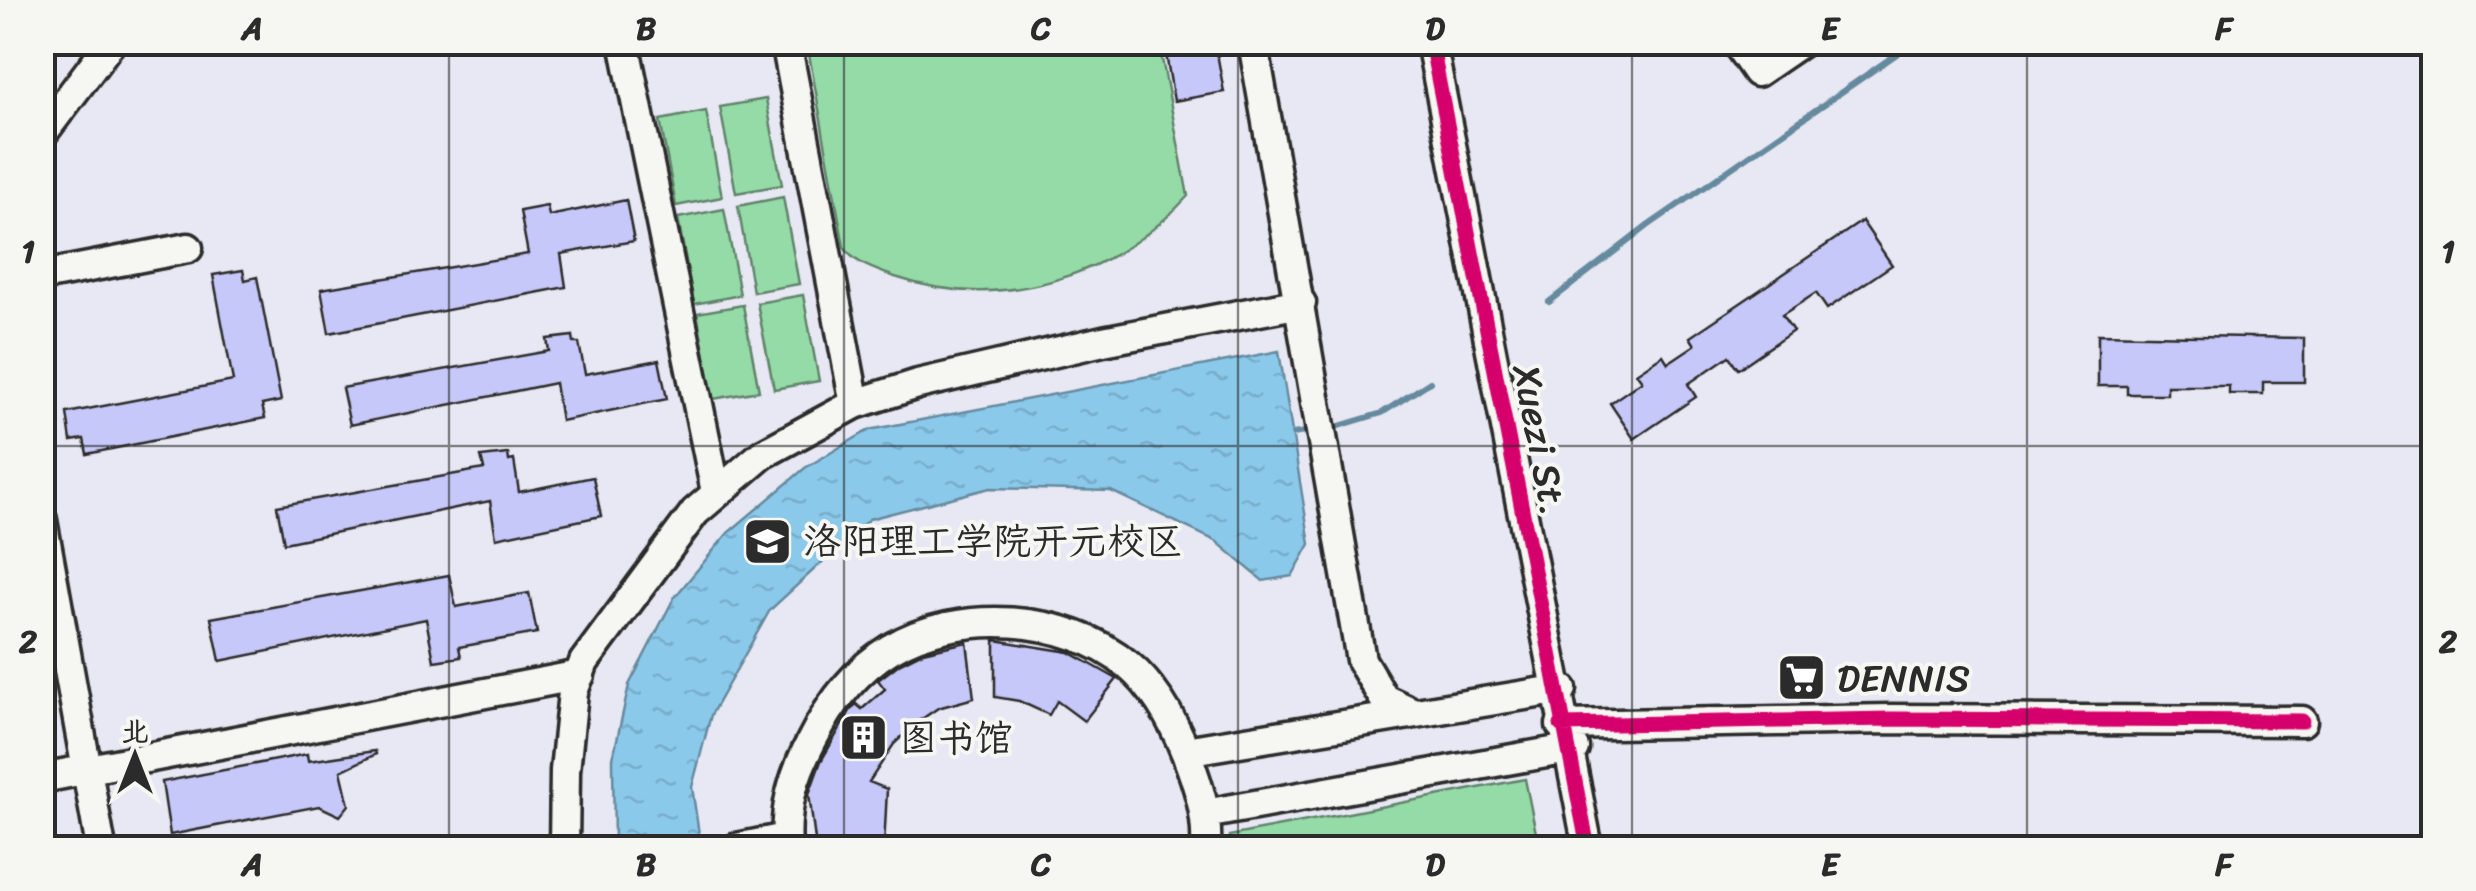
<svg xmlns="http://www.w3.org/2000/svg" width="2476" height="891" font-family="Sriracha,'LXGW WenKai TC',sans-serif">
	<defs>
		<pattern id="water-ripples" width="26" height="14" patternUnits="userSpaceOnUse" patternTransform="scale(2.5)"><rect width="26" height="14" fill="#8bc9eb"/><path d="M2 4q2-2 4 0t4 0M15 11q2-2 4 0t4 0" fill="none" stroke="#78adca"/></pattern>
	</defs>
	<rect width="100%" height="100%" fill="#e8e8f4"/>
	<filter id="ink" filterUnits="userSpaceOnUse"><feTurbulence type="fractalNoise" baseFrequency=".01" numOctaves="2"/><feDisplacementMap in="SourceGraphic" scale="20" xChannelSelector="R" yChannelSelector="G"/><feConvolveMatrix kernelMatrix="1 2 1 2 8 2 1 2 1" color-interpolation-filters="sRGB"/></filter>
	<g filter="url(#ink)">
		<path fill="#95dba8" stroke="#60836a" stroke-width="2.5" d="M807,43h352l29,153c-74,81 -186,117 -293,81 -18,-7 -41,-13 -51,-30z
			M766,99l16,86 -46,8 -16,-86z
			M706,111l16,86 -46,9 -16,-86z
			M783,197l16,87 -46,8 -15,-86z
			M724,209l16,86 -46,9 -16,-86z
			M803,295l16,86 -45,8 -17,-86z
			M743,305l16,86 -46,8 -16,-86z
			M1525,779l14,69h-311l1,-12z"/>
		<path fill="url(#water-ripples)" stroke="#658a9e" stroke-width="2.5" d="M1279,351l31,193 -18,32 -29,5 -47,-40 -105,-50 -121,-3 -121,31 -99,91 -59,105 -19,72 9,61h-87l-1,-90 16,-73 45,-87 54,-65 77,-65 64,-38z"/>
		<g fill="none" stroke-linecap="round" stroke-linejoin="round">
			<path stroke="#658a9e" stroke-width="6" d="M1549,302l100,-77 265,-183
				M1329,429l53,-16 48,-31
				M1293,434l18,-3"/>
		</g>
		<path fill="#c7c8fa" stroke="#2b2b2b" stroke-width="2.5" d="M1164,42h51l9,50 -50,9z
			M626,200l8,41 -73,13 5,33 -237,46 -8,-44 207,-35 -8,-43 27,-5 2,10z
			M1862,221l30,44 -65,44 -11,-16 -34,22 11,16 -55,38 -9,-13 -41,28 8,13 -62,42 -24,-36 32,-22 -6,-8 27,-18 5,8 27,-18 -5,-8z
			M243,270l2,10 12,-3 24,124 -19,4 3,13 -178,36 -3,-15 -13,2 -4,-28 166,-32 -20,-106z
			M2098,334l206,4v44h-41v12h-34v-8h-62v8h-40v-8h-29z
			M573,336l1,7h5l6,31 74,-14 8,39 -106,22 -6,-38 -205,42 -8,-37 207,-37 -2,-12z
			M508,454l1,7 5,-1 5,32 74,-15 8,39 -105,22 -6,-37 -206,42 -7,-37 207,-37 -3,-12z
			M449,575l7,32 73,-14 8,40 -78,14 2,10 -27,4 -8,-42 -206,42 -9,-43z
			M995,640l74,12 48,27 -33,42 -27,-20 -8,14 -30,-14 -24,-4z
			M967,642l7,56 -36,10 -22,15 -22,21 -25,38 18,7 -3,59h-68l-7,-54 12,-33 29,-50 6,-7 6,5 23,-20 -7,-9 21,-16 24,-12z
			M375,751l1,3 -35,17 8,34 -9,11 -21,-10 -149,29 -8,-53 145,-28 1,7z"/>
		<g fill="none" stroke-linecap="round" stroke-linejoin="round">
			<defs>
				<path id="minor" d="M624,42l92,450
					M786,42l69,362
					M1253,42l108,618 23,39 30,14
					M1431,42l157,806
					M1736,42l21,30 44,-30
					M42,134l69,-92
					M42,276l146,-28
					M42,520l59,328
					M1561,725l329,-6 412,2
					M1185,751l377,-62
					M42,778l538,-103
					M1205,814l369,-66
					M564,848l1,-77 8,-79 11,-30 111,-150 68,-58 92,-50 63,-20 185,-43 198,-38
					M737,848l49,-10
					M787,848c-3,-41 6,-72 25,-108 18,-36 44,-70 78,-91 67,-41 178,-35 238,16 27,23 45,55 58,88 12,31 22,61 20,95"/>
			</defs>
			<use href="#minor" stroke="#2b2b2b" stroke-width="35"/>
			<use href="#minor" stroke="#f6f6f2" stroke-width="28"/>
			<defs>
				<path id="cycleway" d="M1431,42l157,806
					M1561,725l329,-6 412,2"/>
			</defs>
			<use href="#cycleway" stroke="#f6f6f2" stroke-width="21"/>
			<use href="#cycleway" stroke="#d6006c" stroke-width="15"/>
		</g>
	</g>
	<path fill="none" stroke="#2b2b2b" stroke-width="2.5" stroke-opacity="0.55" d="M449,42v806M844,42v806M1238,42v806M1632,42v806M2027,42v806M42,446h2392"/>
	<defs>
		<symbol id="university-square" viewBox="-11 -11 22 22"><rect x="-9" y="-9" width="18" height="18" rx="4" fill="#2b2b2b" stroke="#f6f6f2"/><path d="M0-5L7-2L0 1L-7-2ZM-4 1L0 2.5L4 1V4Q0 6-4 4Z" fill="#fff"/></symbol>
		<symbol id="supermarket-square" viewBox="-11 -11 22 22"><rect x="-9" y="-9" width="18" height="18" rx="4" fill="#2b2b2b" stroke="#f6f6f2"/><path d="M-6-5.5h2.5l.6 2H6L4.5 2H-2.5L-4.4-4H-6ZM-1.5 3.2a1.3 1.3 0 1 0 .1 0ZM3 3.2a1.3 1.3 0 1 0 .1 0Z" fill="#fff"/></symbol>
		<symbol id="building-square" viewBox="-11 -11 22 22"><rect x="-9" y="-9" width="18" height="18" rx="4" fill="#2b2b2b" stroke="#f6f6f2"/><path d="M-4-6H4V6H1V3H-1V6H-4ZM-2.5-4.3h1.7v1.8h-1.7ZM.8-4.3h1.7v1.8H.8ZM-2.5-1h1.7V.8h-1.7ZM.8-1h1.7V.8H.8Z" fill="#fff"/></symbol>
	</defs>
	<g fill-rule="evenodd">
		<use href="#university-square" x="740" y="514" width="55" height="55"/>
		<use href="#supermarket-square" x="1774" y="650" width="55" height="55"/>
		<use href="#building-square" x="836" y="710" width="55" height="55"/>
	</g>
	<g text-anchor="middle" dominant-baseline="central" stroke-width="8" stroke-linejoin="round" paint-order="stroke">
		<g font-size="38" fill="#2b2b2b" stroke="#f6f6f2">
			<text transform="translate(1540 440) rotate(79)">Xuezi St.</text>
		</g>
		<g font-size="38" fill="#2b2b2b" stroke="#f6f6f2" text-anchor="start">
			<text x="803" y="541">洛阳理工学院开元校区</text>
			<text x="1837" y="678">DENNIS</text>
			<text x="899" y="738">图书馆</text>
		</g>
	</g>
	<rect width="2476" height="891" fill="none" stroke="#f6f6f2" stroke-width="110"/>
	<g transform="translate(135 756)" stroke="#f6f6f2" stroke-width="8" paint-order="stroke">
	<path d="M0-8L18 38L0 25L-18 38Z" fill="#2b2b2b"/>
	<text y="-15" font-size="28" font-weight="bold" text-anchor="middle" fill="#2b2b2b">北</text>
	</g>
	<rect x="55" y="55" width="2366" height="781" fill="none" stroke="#2b2b2b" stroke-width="4"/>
	<g font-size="32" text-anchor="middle" font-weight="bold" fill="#2b2b2b">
		<text x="252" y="39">A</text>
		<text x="646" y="39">B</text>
		<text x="1041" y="39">C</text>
		<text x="1435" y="39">D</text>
		<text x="1830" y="39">E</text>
		<text x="2224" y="39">F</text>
		<text x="28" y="262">1</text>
		<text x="2448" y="262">1</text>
		<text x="28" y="652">2</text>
		<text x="2448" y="652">2</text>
		<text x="252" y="875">A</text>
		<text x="646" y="875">B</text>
		<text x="1041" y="875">C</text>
		<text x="1435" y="875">D</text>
		<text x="1830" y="875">E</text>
		<text x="2224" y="875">F</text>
	</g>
</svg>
